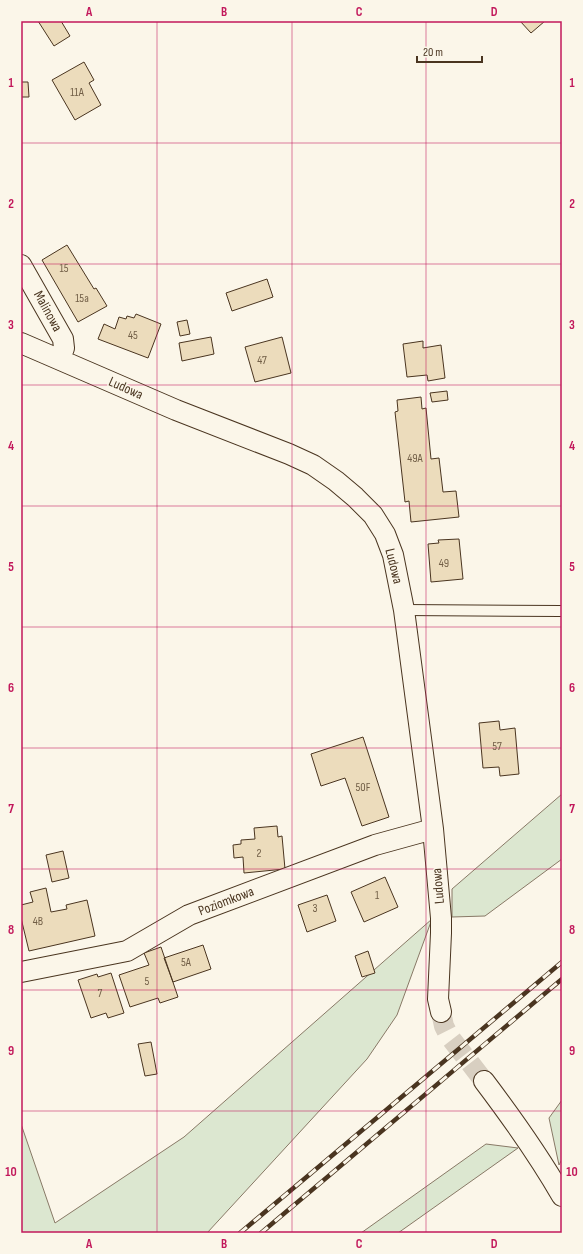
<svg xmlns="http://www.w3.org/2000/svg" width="583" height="1254" font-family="'Sofia Sans Condensed',sans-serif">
	<rect width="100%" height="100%" fill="#fbf6e9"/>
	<path fill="#dce7d0" stroke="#887966" d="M562,794v65l-77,57 -33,1v-28z
		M432,919l-35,96 -30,44 -160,174h-186v-109l34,99 129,-86z
		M562,1100v59l-3,6 -10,-47z
		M486,1144l32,4 -120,85h-37z"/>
	<path fill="#ecdcbc" stroke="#4a3520" d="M38,21h23l9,15 -16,10z
		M520,21h25l-14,12z
		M84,62l10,18 -5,3 12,22 -26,15 -23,-40z
		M21,82h7l1,15h-8z
		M67,245l27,44 2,-1 11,18 -29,16 -36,-62z
		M267,279l6,18 -41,14 -6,-18z
		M136,314l25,10 -13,34 -50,-19 6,-15 11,5 4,-12 7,2 1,-3 7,2z
		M187,320l3,14 -10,2 -3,-14z
		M211,337l3,17 -32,7 -3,-18z
		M282,337l9,36 -36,9 -10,-35z
		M423,341v7l18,-3 4,33 -17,3 -1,-6 -20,2 -4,-33z
		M447,391l1,9 -16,2 -2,-9z
		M421,397l1,12 4,-1 5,51 8,-1 4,34 13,-1 3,26 -48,5 -2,-21 -4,1 -10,-90 3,-1 -1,-11z
		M459,539l4,40 -32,3 -3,-38 11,-1 -1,-3z
		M499,721l1,9 15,-2 4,46 -19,2 -1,-9 -16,1 -4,-45z
		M363,737l26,80 -27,9 -17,-48 -24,8 -10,-32z
		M277,826l1,11 4,-1 3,33 -41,4 -1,-16 -9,1 -1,-13 8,-1v-4l14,-1 -1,-11z
		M63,851l6,27 -17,4 -6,-27z
		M385,877l13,30 -34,15 -13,-30z
		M46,888l5,24 16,-3 -1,-4 21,-5 8,36 -66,15 -8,-33v-13l12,-3 -3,-10z
		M327,895l9,26 -29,11 -9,-27z
		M203,945l8,24 -38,13 -9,-24z
		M161,947l17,50 -18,6 -2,-5 -28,9 -11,-32 30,-10 -5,-12z
		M368,951l7,22 -13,4 -7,-21z
		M111,973l13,40 -16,5 -2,-5 -15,5 -13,-38 19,-6 1,3z
		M151,1042l6,32 -12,2 -7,-32z"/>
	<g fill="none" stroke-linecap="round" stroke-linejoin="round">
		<path stroke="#d8cfc1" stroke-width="20" stroke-dasharray="20 10" stroke-linecap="butt" d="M441,1012l3,14 5,10 35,45"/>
		<defs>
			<path id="lane" d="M404,610l158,1"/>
			<path id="street" d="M21,265l42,74 1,9 -4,11
				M21,343l155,67 113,44 24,11 23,16 19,16 18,18 12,19 8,21 11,55 29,219 8,89v15l-3,66 3,13
				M21,972l106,-21 62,-36 186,-70 58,-16
				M484,1081c28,37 55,75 78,115"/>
		</defs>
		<use href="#lane" stroke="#4a3520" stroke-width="12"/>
		<use href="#street" stroke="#4a3520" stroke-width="22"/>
		<use href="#lane" stroke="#fbf6e9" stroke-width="10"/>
		<use href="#street" stroke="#fbf6e9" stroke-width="20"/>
		<defs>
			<path id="rail" d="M240,1233l322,-271
				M261,1233l301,-254"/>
		</defs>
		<use href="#rail" stroke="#4a3520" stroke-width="4.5"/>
		<use href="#rail" stroke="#fbf6e9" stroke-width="3" stroke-dasharray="9" stroke-linecap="butt"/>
	</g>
	<path fill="none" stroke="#c2185b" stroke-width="1" stroke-opacity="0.55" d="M157,21v1212M292,21v1212M426,21v1212M21,143h541M21,264h541M21,385h541M21,506h541M21,627h541M21,748h541M21,869h541M21,990h541M21,1111h541"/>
	<g text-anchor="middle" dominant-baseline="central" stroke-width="3" stroke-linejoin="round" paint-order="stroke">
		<g font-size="12" fill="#725f47">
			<text x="77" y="92">11A</text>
			<text x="64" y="268">15</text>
			<text x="82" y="298">15a</text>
			<text x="133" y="335">45</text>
			<text x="262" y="360">47</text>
			<text x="415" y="458">49A</text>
			<text x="444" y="563">49</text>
			<text x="497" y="746">57</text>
			<text x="363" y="787">50F</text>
			<text x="259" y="853">2</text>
			<text x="377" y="895">1</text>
			<text x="315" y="908">3</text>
			<text x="38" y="921">4B</text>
			<text x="186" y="962">5A</text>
			<text x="147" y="981">5</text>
			<text x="100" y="993">7</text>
		</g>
		<g font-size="14" fill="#4a3520" stroke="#fbf6e9">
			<text transform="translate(48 311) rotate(61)">Malinowa</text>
			<text transform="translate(126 388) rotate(24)">Ludowa</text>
			<text transform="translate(394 566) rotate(76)">Ludowa</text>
			<text transform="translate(438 886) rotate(-95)">Ludowa</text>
			<text transform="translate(226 901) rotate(-21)">Poziomkowa</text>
		</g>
	</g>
	<rect width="583" height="1254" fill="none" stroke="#fbf6e9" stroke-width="44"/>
	<path d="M417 56v6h65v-6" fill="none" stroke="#4a3520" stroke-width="2"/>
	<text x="423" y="56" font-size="12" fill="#4a3520" stroke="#fbf6e9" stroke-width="3" paint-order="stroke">20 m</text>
	<rect x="22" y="22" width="539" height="1210" fill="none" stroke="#c2185b" stroke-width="1.5"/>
	<g font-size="13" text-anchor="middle" font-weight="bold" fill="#c2185b">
		<text x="89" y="16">A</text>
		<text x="224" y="16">B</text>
		<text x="359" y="16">C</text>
		<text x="494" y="16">D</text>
		<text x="11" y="87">1</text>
		<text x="572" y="87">1</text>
		<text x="11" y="208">2</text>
		<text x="572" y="208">2</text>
		<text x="11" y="329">3</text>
		<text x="572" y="329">3</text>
		<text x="11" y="450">4</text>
		<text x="572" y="450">4</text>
		<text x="11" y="571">5</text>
		<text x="572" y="571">5</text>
		<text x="11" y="692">6</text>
		<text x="572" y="692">6</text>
		<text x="11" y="813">7</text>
		<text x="572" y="813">7</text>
		<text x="11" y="934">8</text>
		<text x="572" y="934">8</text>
		<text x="11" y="1055">9</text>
		<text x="572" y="1055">9</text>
		<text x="11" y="1176">10</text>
		<text x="572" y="1176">10</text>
		<text x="89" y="1248">A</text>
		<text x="224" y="1248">B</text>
		<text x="359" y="1248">C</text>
		<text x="494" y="1248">D</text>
	</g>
</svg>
